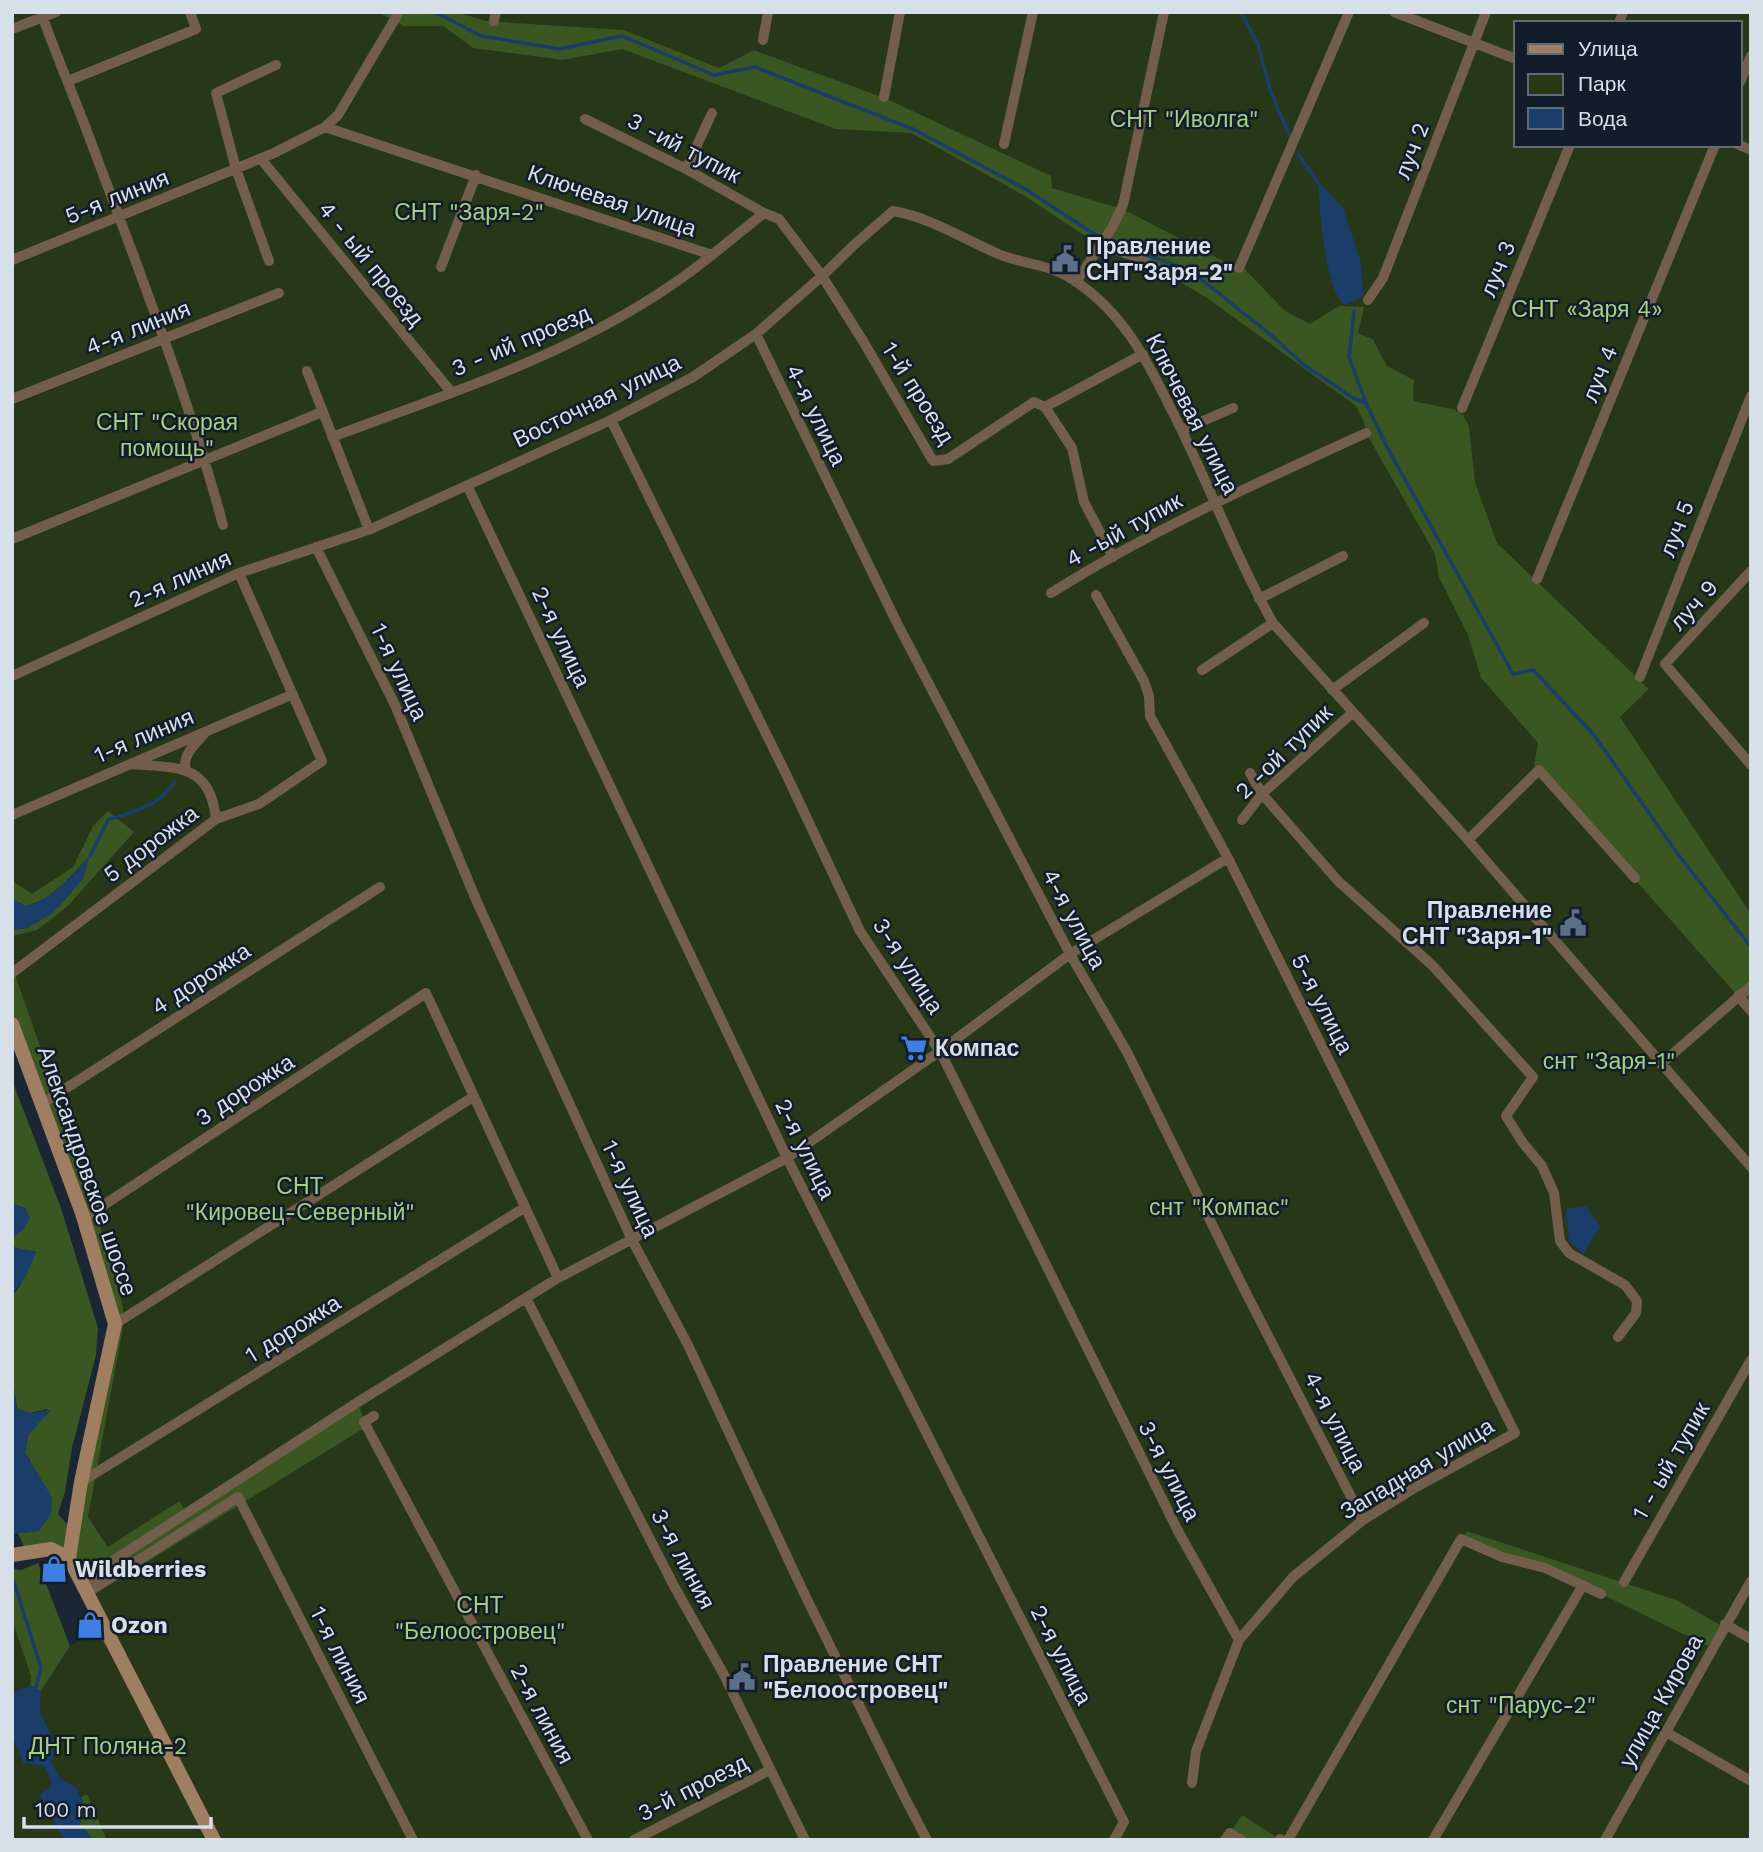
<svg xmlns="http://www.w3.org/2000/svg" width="1763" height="1852" font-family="'Work Sans',sans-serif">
	<rect width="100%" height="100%" fill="#1b2634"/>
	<path fill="#273819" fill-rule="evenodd" d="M12,12h365l27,14h39l30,22 90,12 59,-11 213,80 76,4 112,62 63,42 51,20 70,41 149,108 8,16 2,11 69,121 5,23 28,58 13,43 57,65 93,130 120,138v829h-1644l-20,-46 -6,3 -4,-9 -17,-10 -9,-17 6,-13 -17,-36 1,-21 29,-45 36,-20 -14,-30 274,-169 -8,-24 -171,110 -9,-12 -69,46 -21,-30 35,-189v-21l-33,-118 -78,-216v-37l25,-6 30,-23 66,-75 -40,-6 -20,41 -41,28 -20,-14zM1468,1531l208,69 -215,-61z
		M457,12h1294v902l-132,-197 30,-28 -152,-146 -22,-61 -6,-56 -16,-17 -41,-8 2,-21 -27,-14 -13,-27 -16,-6 -19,-27 -29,19 -25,-14 -44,-46 -12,-1 -104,-54 -74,-22 -164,-89 -133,-49 -35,18 -95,-38 -138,-9zM1516,23h224v122h-224z
		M12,1620l19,56 -1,10 -18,7z
		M12,1734l11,29 21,3 7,15 -1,7 -10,6 2,10 11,13 2,10 11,13h-54z"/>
	<path fill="#3a5621" d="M377,12h80l29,9 138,9 95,38 35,-18 133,49 164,77 1,12 73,22 104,54 12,1 44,46 25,13 29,-18 25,1 -6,26 15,6 14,27 27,14 -1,21 40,8 10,6 6,11 6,56 22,61 152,146 -29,28 131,197v97l-217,-246 4,-22 -57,-65 -13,-43 -29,-58 -4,-23 -69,-121 -2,-11 -8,-16 -149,-108 -70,-41 -37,-11 -77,-51 -112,-62 -76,-4 -213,-80 -59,11 -90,-12 -30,-22h-39z
		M108,811l26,21 -67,75 -30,23 -25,6v-6l16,-2 60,-71c-18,20 -36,43 -62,49l-14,-7v-18l20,13 41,-27 20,-41z
		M14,972l76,217 33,118v21l-35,189 20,30 71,-46 8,11 171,-110 8,25 -274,169 -21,-38 43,-229 -102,-305v-51z
		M12,1080l49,128 37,120 -2,27 -24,93 -7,44 -7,22 10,11 2,22h-46l-6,-14 21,-2 -9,-71 -5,-7 3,-18 20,-26 -18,4 -13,-4 -5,-33v-81l6,-6 18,-37 -24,-5v-9l12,-9 2,-20 -14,-6z
		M1467,1531l209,69 48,27 -12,21 -117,-57 -134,-52z
		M38,1563l32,83 -29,45 -11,-5 1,-10 -19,-56v-51l9,1z
		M87,1794l20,46h-13l-14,-15 3,-22 -2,-6z
		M1242,1815l39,25h-41l-10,-7z"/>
	<path fill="#1a3e69" d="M1318,181l25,27 18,55 2,33 -18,9c-21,-16 -25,-97 -27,-124z
		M90,856l-7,23 -29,33 -26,16 -16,2v-31l14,7c26,-6 45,-30 64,-50z
		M12,1203l14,6 4,9 -6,11 -12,9z
		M1586,1206l14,21 -17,27 -14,-13 -3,-32z
		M12,1247l24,5 -10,24 -14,19z
		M12,1376l5,33 13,4 21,-3 -23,25 -3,18 27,44 -1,17 -12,17 -27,3z
		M30,1686l11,5 -1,21 17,36 -6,13 9,17 17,10 6,15 -3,22 14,15h-28l-11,-13 -2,-10 -10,-12 -3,-11 10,-6 1,-7 -7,-15 -21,-3 -11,-29v-41z"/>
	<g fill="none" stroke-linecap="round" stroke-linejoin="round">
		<path stroke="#1a3e69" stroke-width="3.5" d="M430,12l11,3 40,21 78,13 63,-13 92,39 41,-8 160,63 112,60 64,42 23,11 77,28 81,65 31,28 50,34 13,5 20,42 127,229 20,-4 61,65 83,118 74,94
			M1241,12l17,32 13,49 20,45
			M1298,154l21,30
			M1354,311l-5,46 17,46
			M90,856l18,-36c26,-9 51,-13 66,-38
			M12,1576l29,92 -6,23"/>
		<path stroke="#735e4c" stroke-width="10" d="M41,12c15,44 34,86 50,130 47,126 97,253 132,383
			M1394,12l122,47
			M494,21l2,-9
			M1619,23l4,-11
			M12,29l44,-17
			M763,40l5,-28
			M68,81l128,-52 -6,-17
			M1740,82l11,-26
			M884,97l16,-85
			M585,119l101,50 78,44
			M325,127l387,128 52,-42 15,6 43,57 33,-32 38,-33c36,6 69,27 103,42 27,12 53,10 79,28 47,31 71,77 95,126 37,71 64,147 103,216l195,217 283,327
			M1004,144l29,-132
			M1739,145l12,5
			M261,159l191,234
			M686,169l26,-56
			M1100,245l37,12 35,20
			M12,260l262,-107 51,-26 13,-12 61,-103
			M269,261l-33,-92 -20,-76 60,-28
			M441,267l35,-92
			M1239,268l110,-256
			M1076,282l36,-54 11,-23 41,-193
			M1368,300l15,-22 103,-266
			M756,334l141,289 173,331 57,98 116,235 120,233
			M307,371l62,159
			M12,399l267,-106
			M1045,407l98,-53
			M1462,408l108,-263
			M611,420l175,354 74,157 81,122 237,478 61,109
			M1182,430l51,-22
			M332,437c131,-49 270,-92 380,-182
			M467,485l320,673 337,664 -10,18
			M12,539l310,-127
			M316,547l79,158 82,197 155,338 56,105 115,246 102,207 22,42
			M1751,571l-86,93 86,101
			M1537,579l178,-434
			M1051,593c100,-63 208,-111 315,-160
			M1096,595l48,86 5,15 1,20 78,142 287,575 -99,54 -53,33 -70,57 -54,63 -43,111 -4,32
			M1259,599l84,-43
			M1202,670l71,-47
			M12,676l227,-103 132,-44 240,-109 82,-43 63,-43 66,-58 41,65 70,120 15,-2 86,-57 11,5 27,41 12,54 29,55
			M1640,677l111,-281
			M1332,690l92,-67
			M130,764c47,4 80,-1 86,55
			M186,770c-5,-14 10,-27 19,-37
			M1250,773l12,21 76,87 94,84 101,112 -27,39 17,27 19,23 12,27 6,48 9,12 56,32 12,16 -1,12 -18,24
			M12,815l279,-120
			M1242,820l20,-26 90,-81
			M1468,840l71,-70 96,108
			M12,973l204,-154 43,-15 63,-43 -83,-188
			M1738,996l13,15
			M1661,1064l90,-78
			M43,1103l337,-216
			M84,1218l342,-225 132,285
			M526,1298l148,288 49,87 82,167
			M115,1324l358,-227
			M374,1416l-10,6 224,418
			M81,1482l443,-274
			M1624,1582l127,-222
			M86,1590l9,-18 10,-6 253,-164 200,-124 229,-120 153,-107 130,-97 158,-96
			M88,1592l150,-95 175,343
			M1725,1624l26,15
			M1666,1732l85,49
			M1280,1839l1,1
			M634,1840l136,-70
			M1225,1840l5,-7 11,7
			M1288,1840l173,-301 41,18 43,11 56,26
			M1433,1840l150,-255
			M1605,1840l146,-259"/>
		<path stroke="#9f7e61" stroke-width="14" d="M12,1024l70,189 33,111 -34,158 -12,76 145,282
			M12,1555l39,-6 18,9"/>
	</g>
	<defs>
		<symbol id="civic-bare" viewBox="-9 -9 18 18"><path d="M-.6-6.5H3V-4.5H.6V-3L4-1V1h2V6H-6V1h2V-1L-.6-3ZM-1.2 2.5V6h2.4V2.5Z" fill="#5c6f8a" stroke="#121c2a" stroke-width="2.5" paint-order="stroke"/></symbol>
		<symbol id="supermarket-bare" viewBox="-9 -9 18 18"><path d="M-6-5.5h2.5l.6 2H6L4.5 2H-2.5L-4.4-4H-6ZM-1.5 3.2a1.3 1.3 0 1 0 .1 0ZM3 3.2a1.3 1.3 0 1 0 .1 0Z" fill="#3f7fe0" stroke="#121c2a" stroke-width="2.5" paint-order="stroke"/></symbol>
		<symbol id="shop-bare" viewBox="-9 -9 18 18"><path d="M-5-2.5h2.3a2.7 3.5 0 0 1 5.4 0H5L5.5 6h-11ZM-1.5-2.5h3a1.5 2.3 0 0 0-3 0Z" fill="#3f7fe0" stroke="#121c2a" stroke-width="2.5" paint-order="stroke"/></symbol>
	</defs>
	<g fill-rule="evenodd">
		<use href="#civic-bare" x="1046" y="240" width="38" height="38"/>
		<use href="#civic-bare" x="1554" y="904" width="38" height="38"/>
		<use href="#supermarket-bare" x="895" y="1029" width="38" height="38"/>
		<use href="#shop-bare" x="35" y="1550" width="38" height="38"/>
		<use href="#shop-bare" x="71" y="1606" width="38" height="38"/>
		<use href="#civic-bare" x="723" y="1658" width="38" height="38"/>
	</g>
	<g text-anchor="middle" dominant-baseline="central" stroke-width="5" stroke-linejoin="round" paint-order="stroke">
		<g font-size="23" fill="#a5d181" stroke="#121c2a">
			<text x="1184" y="119">СНТ "Иволга"</text>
			<text x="469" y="212">СНТ "Заря-2"</text>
			<text x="1587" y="309">СНТ «Заря 4»</text>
			<text x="167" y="422">СНТ "Скорая<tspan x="167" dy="26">помощь"</tspan></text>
			<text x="1609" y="1061">снт "Заря-1"</text>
			<text x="300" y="1186">СНТ<tspan x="300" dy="26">"Кировец-Северный"</tspan></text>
			<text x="1219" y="1207">снт "Компас"</text>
			<text x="480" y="1605">СНТ<tspan x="480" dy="26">"Белоостровец"</tspan></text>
			<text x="1521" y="1705">снт "Парус-2"</text>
			<text x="108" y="1746">ДНТ Поляна-2</text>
		</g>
		<g font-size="23" fill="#d7dfe9" stroke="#121c2a">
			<text transform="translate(684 148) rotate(28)">3 -ий тупик</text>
			<text transform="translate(1412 151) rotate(-69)">луч 2</text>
			<text transform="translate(117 197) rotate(-22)">5-я линия</text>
			<text transform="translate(612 201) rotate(19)">Ключевая улица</text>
			<text transform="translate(371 264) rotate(51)">4 - ый проезд</text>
			<text transform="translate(1498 269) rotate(-68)">луч 3</text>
			<text transform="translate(138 328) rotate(-22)">4-я линия</text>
			<text transform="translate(521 341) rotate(-23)">3 - ий проезд</text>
			<text transform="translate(1600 374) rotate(-68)">луч 4</text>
			<text transform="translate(918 393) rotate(58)">1-й проезд</text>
			<text transform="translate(597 401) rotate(-26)">Восточная улица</text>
			<text transform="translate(1192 414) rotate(63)">Ключевая улица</text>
			<text transform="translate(816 415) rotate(64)">4-я улица</text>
			<text transform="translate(1677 529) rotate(-69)">луч 5</text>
			<text transform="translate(1124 530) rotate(-29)">4 -ый тупик</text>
			<text transform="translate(180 579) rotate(-24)">2-я линия</text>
			<text transform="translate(1694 605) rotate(-48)">луч 9</text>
			<text transform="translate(561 637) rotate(65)">2-я улица</text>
			<text transform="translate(399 672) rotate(65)">1-я улица</text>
			<text transform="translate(144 736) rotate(-23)">1-я линия</text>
			<text transform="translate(1284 752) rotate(-44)">2 -ой тупик</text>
			<text transform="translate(151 844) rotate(-37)">5 дорожка</text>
			<text transform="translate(1074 919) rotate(62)">4-я улица</text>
			<text transform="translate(908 966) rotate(57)">3-я улица</text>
			<text transform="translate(201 979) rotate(-33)">4 дорожка</text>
			<text transform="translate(1322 1004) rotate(63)">5-я улица</text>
			<text transform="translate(245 1090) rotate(-33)">3 дорожка</text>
			<text transform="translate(805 1149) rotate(64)">2-я улица</text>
			<text transform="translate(87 1171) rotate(71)">Александровское шоссе</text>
			<text transform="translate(630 1189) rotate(65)">1-я улица</text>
			<text transform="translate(293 1329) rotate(-32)">1 дорожка</text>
			<text transform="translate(1335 1422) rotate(63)">4-я улица</text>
			<text transform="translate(1671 1461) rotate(-60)">1 - ый тупик</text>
			<text transform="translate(1417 1469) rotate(-31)">Западная улица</text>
			<text transform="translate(1169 1471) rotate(63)">3-я улица</text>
			<text transform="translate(683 1559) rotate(62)">3-я линия</text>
			<text transform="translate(340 1655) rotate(63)">1-я линия</text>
			<text transform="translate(1061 1655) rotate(63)">2-я улица</text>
			<text transform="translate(1661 1701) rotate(-61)">улица Кирова</text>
			<text transform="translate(542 1714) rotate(62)">2-я линия</text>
			<text transform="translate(693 1788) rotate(-27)">3-й проезд</text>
		</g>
		<g font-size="23" font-weight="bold" fill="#d7dfe9" stroke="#121c2a" text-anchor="start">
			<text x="1086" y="246">Правление<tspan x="1086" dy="26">СНТ"Заря-2"</tspan></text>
			<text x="1552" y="910" text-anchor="end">Правление<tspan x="1552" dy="26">СНТ "Заря-1"</tspan></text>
			<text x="935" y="1048">Компас</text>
			<text x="75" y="1569">Wildberries</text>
			<text x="111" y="1625">Ozon</text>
			<text x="763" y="1664">Правление СНТ<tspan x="763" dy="26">"Белоостровец"</tspan></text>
		</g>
	</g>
	<rect width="1763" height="1852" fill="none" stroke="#d7dfe9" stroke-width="28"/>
	<rect x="1514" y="21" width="228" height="126" fill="#121c2a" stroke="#616a76" stroke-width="2"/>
	<rect x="1528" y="44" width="35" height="10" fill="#9f7e61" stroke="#616a76" stroke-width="2"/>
	<text x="1578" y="56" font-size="21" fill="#d7dfe9">Улица</text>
	<rect x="1528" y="74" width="35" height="21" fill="#273819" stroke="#616a76" stroke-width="2"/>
	<text x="1578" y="91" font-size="21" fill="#d7dfe9">Парк</text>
	<rect x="1528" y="108" width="35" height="21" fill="#1a3e69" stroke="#616a76" stroke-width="2"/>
	<text x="1578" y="126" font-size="21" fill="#d7dfe9">Вода</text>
	<path d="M24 1817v10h187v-10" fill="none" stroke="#d7dfe9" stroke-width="3.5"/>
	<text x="35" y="1817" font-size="21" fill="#d7dfe9" stroke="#121c2a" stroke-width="5" paint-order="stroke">100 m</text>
</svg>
